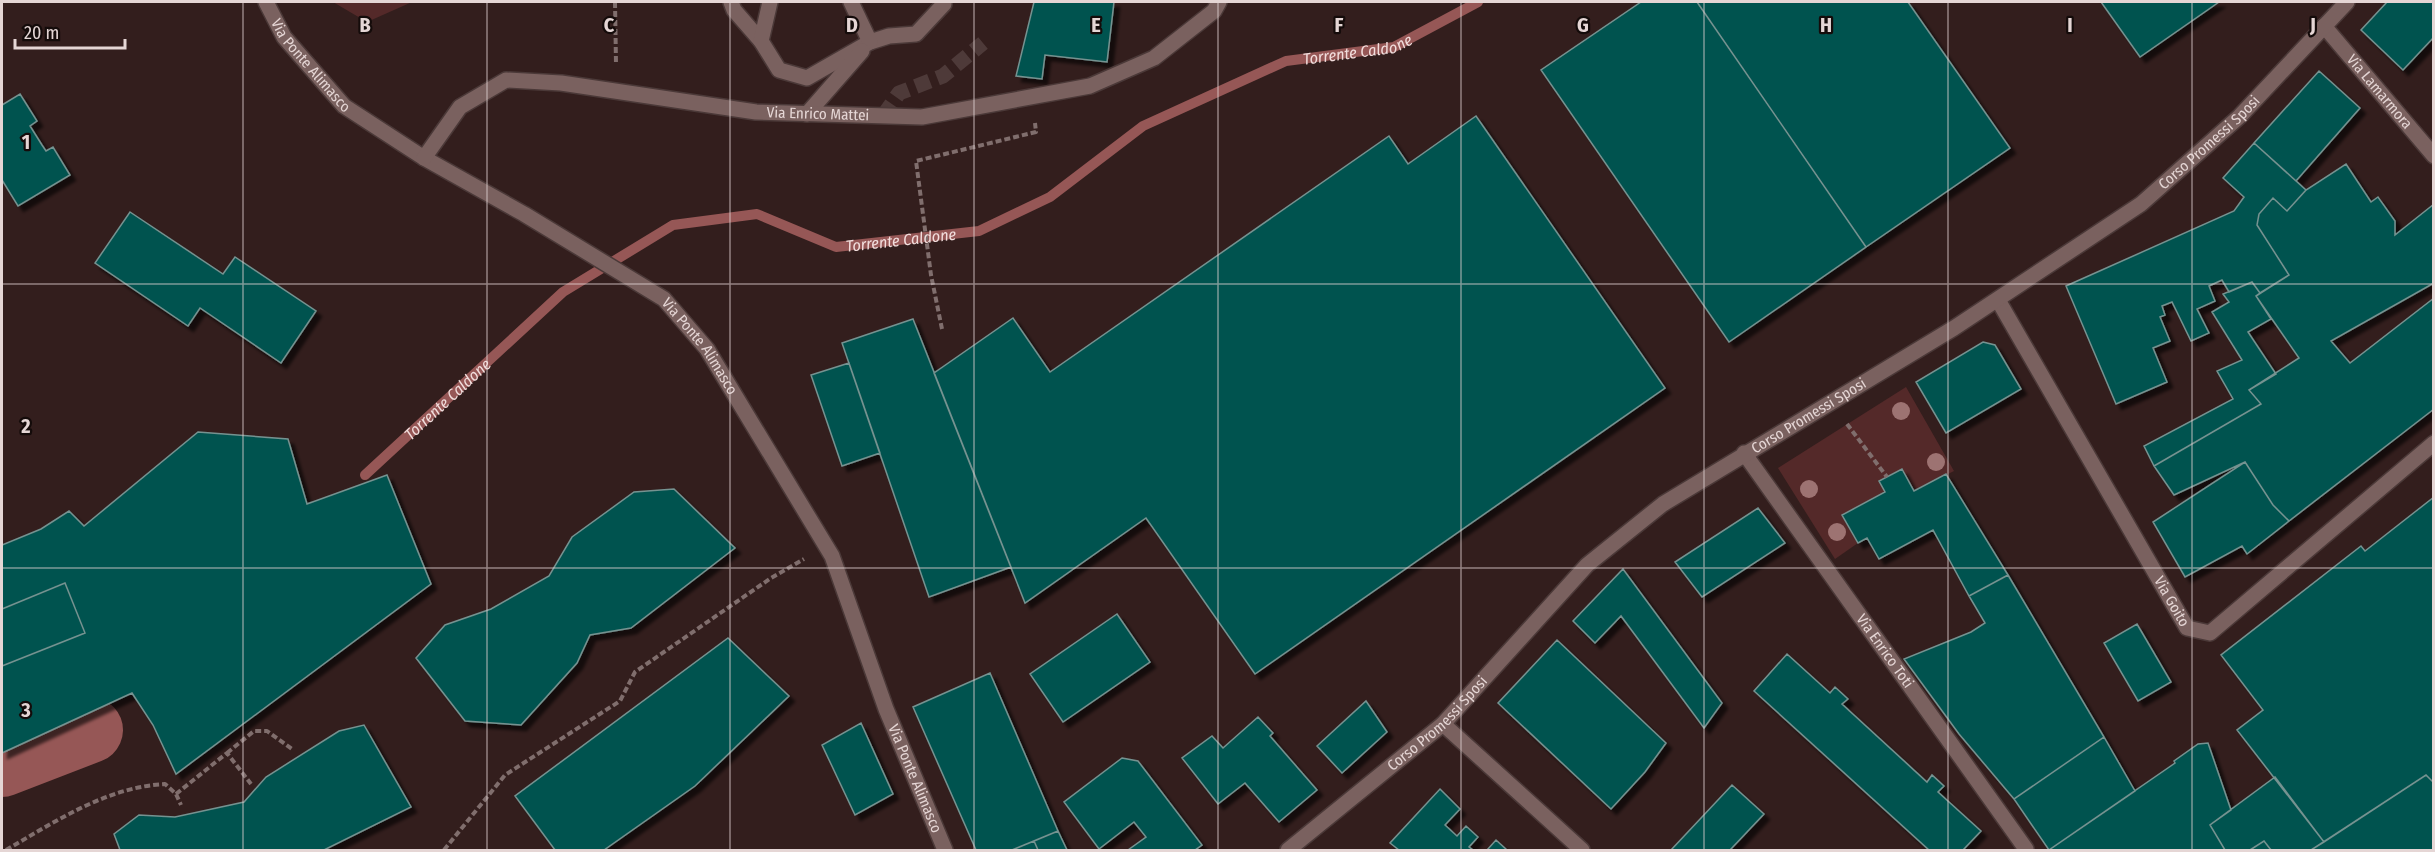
<svg xmlns="http://www.w3.org/2000/svg" width="2435" height="852" font-family="'Fira Sans Condensed',sans-serif">
	<defs>
		<filter id="shadow"><feDropShadow dx="5.5" dy="5.5" stdDeviation="1.5" flood-color="#0009"/></filter>
	</defs>
	<rect width="100%" height="100%" fill="#331e1d"/>
	<path fill="#542929" d="M333,2h79l-45,20z
		M1906,387l48,84 -40,20 -12,-22 -17,23 -43,23 16,28 -23,16 -57,-91z"/>
	<g fill="none" stroke-linecap="round" stroke-linejoin="round">
		<path stroke="#965756" stroke-width="10" id="s1" d="M365,475l198,-183 110,-67 84,-11 79,33 143,-16 71,-34 93,-71 143,-65 108,-14 84,-45"/>
		<path stroke="#965756" stroke-width="66" d="M2,764l88,-34"/>
	</g>
	<path fill="#06534f" stroke="#759391" stroke-width="1.5" filter="url(#shadow)" d="M1034,2h80l-7,60 -62,-7 -3,24 -26,-3z
		M1641,2h56l169,245 -137,95 -188,-272z
		M1697,2h211l102,146 -144,99z
		M2101,2h118l-79,55z
		M2387,2h47v35l-31,33 -42,-40z
		M2319,71l41,37 -64,73 -42,-38z
		M20,94l17,27 -7,5 12,19 4,6 7,-4 17,28 -52,31 -16,-26v-75z
		M1476,116l189,272 -410,286 -109,-156 -121,85 -91,-230 79,-55 37,54 339,-236 19,28z
		M2254,143l52,47 -19,21 -14,-13 -14,16 -2,11 32,50 -29,18 -8,-11 -23,10 -7,-12 -13,6 6,15 -18,8 12,24 -18,8 -19,-39 -10,4 3,9 -5,2 10,24 -17,7 14,34 -51,22 -50,-118 168,-75 10,-14 -21,-19z
		M2346,164l25,38 7,-5 17,24v14l39,-31v79l-103,58 19,22 84,-65v111l-145,112 -16,-16 -28,-43 -71,33 -20,-29 107,-62 -12,-14 50,-32 -43,-62 33,-21 -32,-50 2,-11 14,-16 14,13 19,-21z
		M130,212l93,62 12,-17 81,54 -35,52 -81,-55 -12,18 -93,-63z
		M2252,282l8,11 -4,3 15,23 -23,13 28,42 -27,16 12,14 -107,62 -10,-20 89,-47 -16,-28 25,-11 -30,-48 17,-10 -6,-8z
		M913,319l98,248 -82,30 -87,-254z
		M1983,342l12,3 26,44 -75,44 -30,-51z
		M849,363l31,90 -38,13 -31,-91z
		M198,432l90,7 19,65 80,-29 44,109 -255,190 -23,-49 -21,-32 -130,60v-87l83,-33 -20,-50 -63,26v-64l39,-16 28,-18 15,15z
		M2245,462l28,43 16,16 -42,33 -5,-8 -57,31 -32,-55z
		M1902,469l12,22 32,-17 62,101 -39,21 -36,-66 -54,29 -12,-21 -9,5 -16,-28 43,-23 -6,-11z
		M674,489l61,59 -104,80 -41,7 -13,28 -56,62 -56,-4 -49,-63 29,-33 46,-16 58,-33 23,-39 62,-45z
		M2434,497v286l-8,-8 -102,67 -87,-112 26,-20 -42,-55 140,-109 4,5z
		M1758,508l27,35 -83,54 -27,-35z
		M1623,569l99,134 -18,25 -83,-112 -26,27 -22,-22z
		M2008,575l96,162 -90,62 -55,-65 -55,-75 67,-27 14,-9 -16,-27z
		M65,583l20,50 -83,33v-57z
		M1117,614l33,48 -87,60 -33,-48z
		M2137,624l34,58 -33,19 -34,-58z
		M728,638l61,58 -94,90 -91,64h-49l-40,-54z
		M1557,640l109,103 -21,29 -34,37 -113,-106z
		M1787,654l43,39 5,-6 13,12 -6,5 85,78 5,-7 12,11 -6,6 43,39 -18,19h-34l-175,-159z
		M990,673l68,158 -46,19h-36l-63,-143z
		M1366,701l21,31 -45,41 -25,-27z
		M1258,717l15,16 -3,3 47,54 -38,32 -34,-39 -27,21 -36,-46 30,-22 11,12z
		M861,723l32,71 -38,21 -33,-70z
		M364,725l47,82 -87,43h-204l-6,-16 25,-19 36,2 69,-15 22,-25 73,-46z
		M2104,737l31,54 -86,59 -35,-51z
		M2208,743l23,67 -21,15 15,25h-176l126,-87 -1,-2 24,-17z
		M1122,758l16,3 64,84 -7,5h-67l18,-13 -12,-15 -35,27 -35,-47z
		M2426,775l8,8v67h-123z
		M2275,777l49,65 -13,8h-40l-7,-9 -14,9h-25l-15,-25z
		M1732,785l32,29 -34,36h-59z
		M1440,789l20,20 -15,16 12,11 9,-10 12,11 -9,10 4,3h-74l-9,-7z
		M1058,831l9,19h-29l-4,-9z
		M1496,840l11,10h-20z
		M1034,841l4,9h-26z
		M2264,841l7,9h-21z"/>
	<g fill="none" stroke-linecap="round" stroke-linejoin="round">
		<path stroke="#4e3a39" stroke-width="15" stroke-dasharray="15 8" stroke-linecap="butt" d="M883,116l16,-23 44,-17 40,-33"/>
		<defs>
			<g id="minor">
				<path id="s2" d="M266,2l18,35 60,69 80,52 100,56 140,85 43,50 125,207 54,153 59,141"/>
				<path d="M731,2l3,8 27,31"/>
				<path d="M770,2l-9,39 18,29 28,8 63,-36 19,-6 27,-2 28,-30"/>
				<path d="M851,2l19,40"/>
				<path id="s3" d="M2324,26l110,130"/>
				<path d="M807,114l55,-63"/>
				<path id="s4" d="M424,158l36,-51 46,-27 55,3 195,29 166,5 168,-31 64,-28 60,-47 5,-9"/>
				<path id="s5" d="M1998,300l189,328 23,5 224,-190"/>
				<path id="s6" d="M1744,453l282,396"/>
				<path d="M1443,724l139,126"/>
				<path id="s7" d="M1288,850l155,-126 144,-159 76,-61 291,-176 187,-124 99,-88 107,-114"/>
			</g>
		</defs>
		<use href="#minor" stroke="#4b3938" stroke-width="18"/>
		<path stroke="#806e6d" stroke-width="4" stroke-dasharray="6 3" stroke-linecap="butt" d="M615,2l1,62
			M942,329l-11,-54 -15,-114 120,-29 -1,-9
			M1847,424l40,53
			M227,753l27,-22h13l25,18
			M176,794l51,-41 24,31
			M6,850c50,-29 101,-63 159,-66l11,10 5,11
			M444,850l61,-75 115,-74 15,-29 136,-94 33,-19"/>
		<use href="#minor" stroke="#7a615f" stroke-width="15"/>
	</g>
	<g fill="#9d7372">
		<circle cx="1901" cy="411" r="9"/>
		<circle cx="1936" cy="462" r="9"/>
		<circle cx="1809" cy="489" r="9"/>
		<circle cx="1837" cy="532" r="9"/>
	</g>
	<path fill="none" stroke="#e5d6d5" stroke-width="1.5" stroke-opacity="0.55" d="M243,2v848M487,2v848M730,2v848M974,2v848M1218,2v848M1461,2v848M1704,2v848M1948,2v848M2192,2v848M2,284h2432M2,568h2432"/>
	<g text-anchor="middle" dominant-baseline="central" stroke-width="4.5" stroke-linejoin="round" paint-order="stroke">
		<g font-size="15" fill="#e5d6d5" stroke="#140b0a">
			<text stroke="none"><textPath href="#s2" startOffset="78">Via Ponte Alimasco</textPath></text>
			<text stroke="none"><textPath href="#s3" startOffset="86">Via Lamarmora</textPath></text>
			<text stroke="none"><textPath href="#s4" startOffset="430">Via Enrico Mattei</textPath></text>
			<text stroke="none"><textPath href="#s7" startOffset="1168">Corso Promessi Sposi</textPath></text>
			<text stroke="none"><textPath href="#s2" startOffset="564">Via Ponte Alimasco</textPath></text>
			<text stroke="none"><textPath href="#s7" startOffset="682">Corso Promessi Sposi</textPath></text>
			<text stroke="none"><textPath href="#s5" startOffset="348">Via Goito</textPath></text>
			<text stroke="none"><textPath href="#s6" startOffset="243">Via Enrico Toti</textPath></text>
			<text stroke="none"><textPath href="#s7" startOffset="196">Corso Promessi Sposi</textPath></text>
			<text stroke="none"><textPath href="#s2" startOffset="1050">Via Ponte Alimasco</textPath></text>
		</g>
		<g font-size="16" font-style="italic" fill="#f2dedd" stroke="#140b0a">
			<text stroke="none"><textPath href="#s1" startOffset="1138">Torrente Caldone</textPath></text>
			<text stroke="none"><textPath href="#s1" startOffset="634">Torrente Caldone</textPath></text>
			<text stroke="none"><textPath href="#s1" startOffset="112">Torrente Caldone</textPath></text>
		</g>
	</g>
	<g font-size="20" text-anchor="middle" font-weight="bold" fill="#e5d6d5" stroke="#140b0a" stroke-width="4.5" stroke-linejoin="round" paint-order="stroke">
		<text x="365" y="32">B</text>
		<text x="609" y="32">C</text>
		<text x="852" y="32">D</text>
		<text x="1096" y="32">E</text>
		<text x="1339" y="32">F</text>
		<text x="1583" y="32">G</text>
		<text x="1826" y="32">H</text>
		<text x="2070" y="32">I</text>
		<text x="2313" y="32">J</text>
		<text x="26" y="149">1</text>
		<text x="26" y="433">2</text>
		<text x="26" y="717">3</text>
	</g>
	<rect width="2435" height="852" fill="none" stroke="#e5d6d5" stroke-width="6"/>
	<path d="M15 39v9h110v-9" fill="none" stroke="#e5d6d5" stroke-width="3"/>
	<text x="24" y="39" font-size="18" fill="#e5d6d5" stroke="#140b0a" stroke-width="4.5" paint-order="stroke">20 m</text>
</svg>
